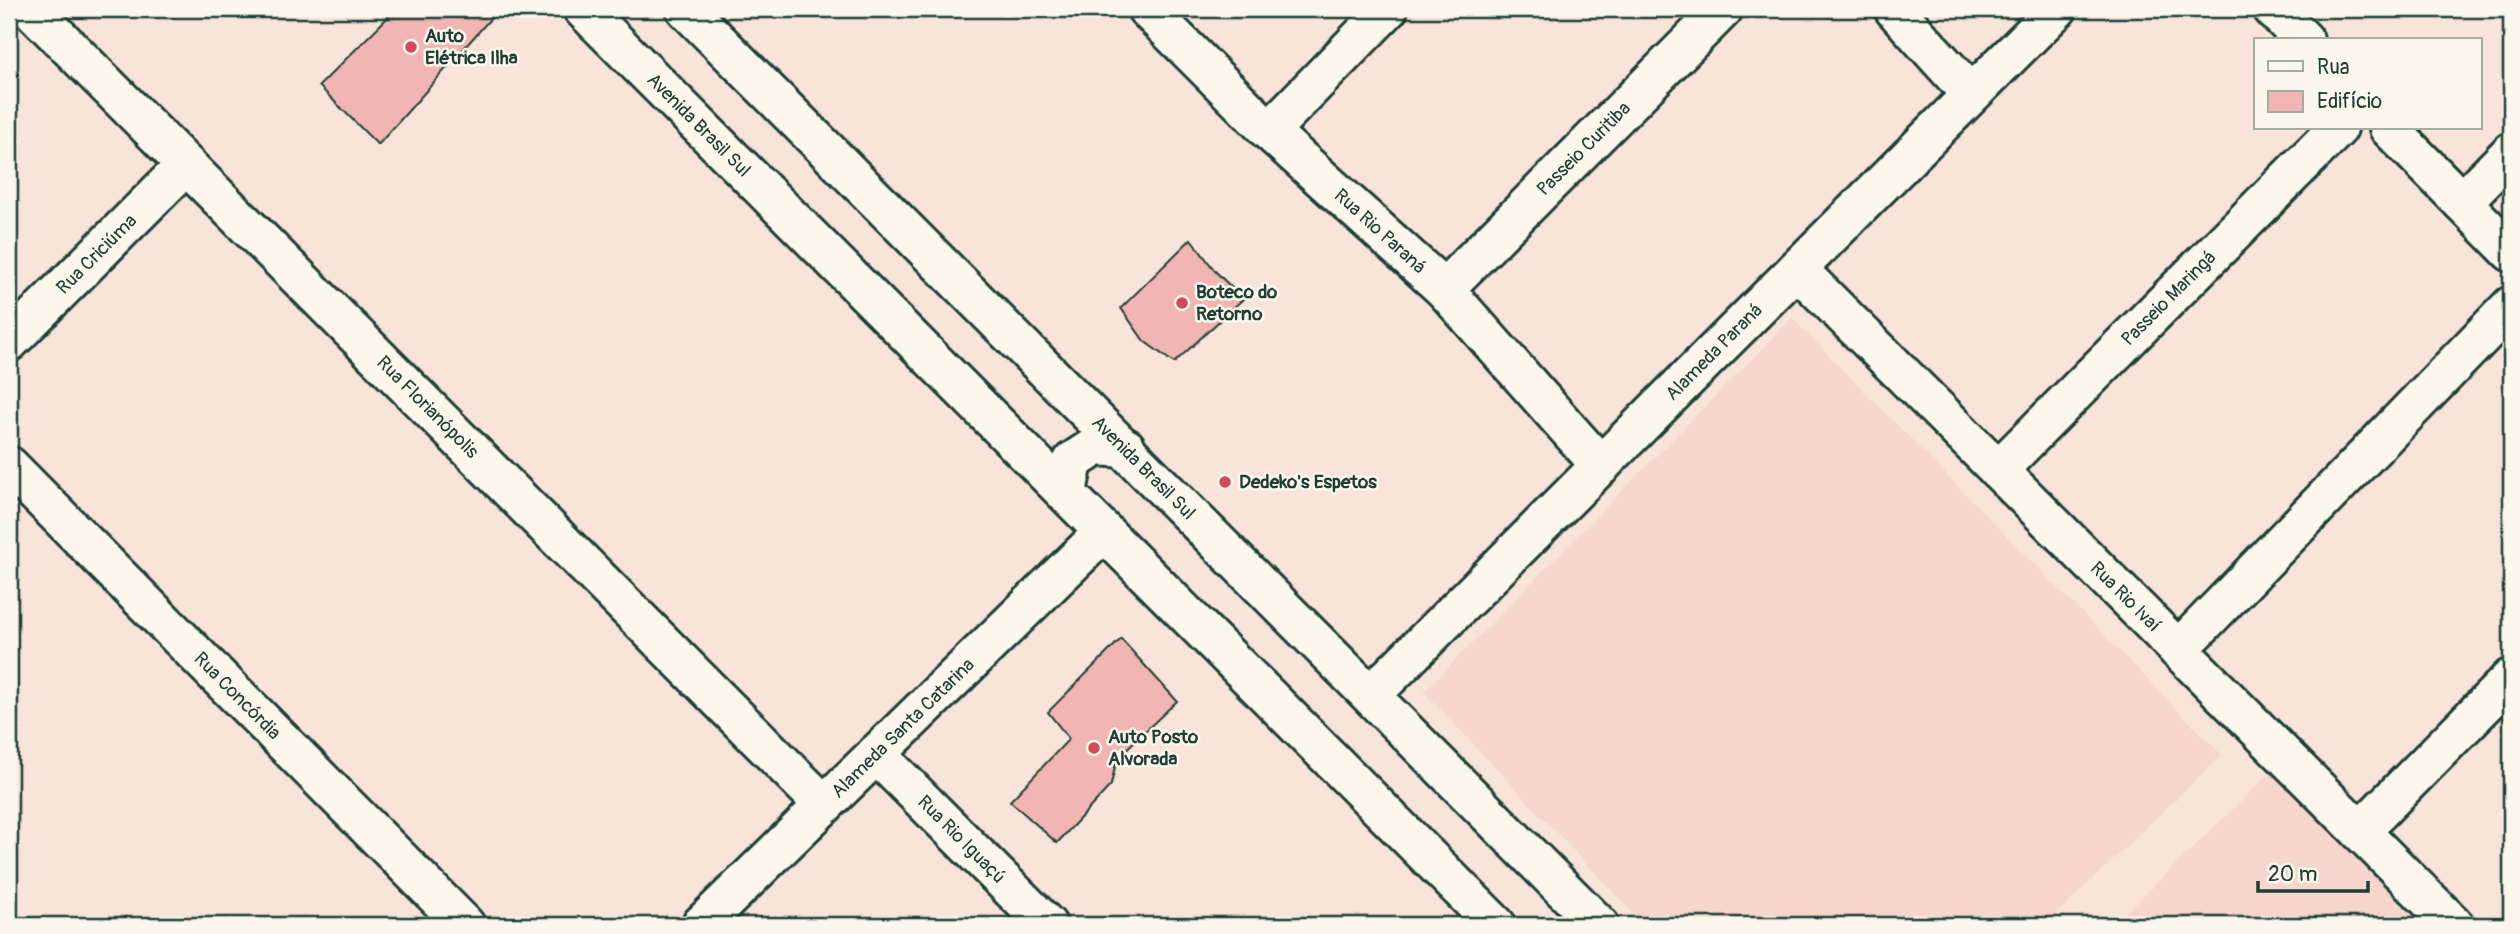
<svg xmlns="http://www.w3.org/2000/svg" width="2520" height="934" font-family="Pangolin,sans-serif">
	<rect width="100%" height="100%" fill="#f8e4db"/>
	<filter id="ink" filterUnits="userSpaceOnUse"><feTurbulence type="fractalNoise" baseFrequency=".0143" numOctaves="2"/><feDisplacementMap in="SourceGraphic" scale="14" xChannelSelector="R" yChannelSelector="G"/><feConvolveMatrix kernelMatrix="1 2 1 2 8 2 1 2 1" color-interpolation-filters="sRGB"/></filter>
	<g filter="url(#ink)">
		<path fill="#f6d6cf" d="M1792,318l430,437 -177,170h-401l-220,-233z
			M2282,762l160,163h-329z"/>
		<path fill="#f1b6b4" stroke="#1f3d34" stroke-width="2" d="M396,9h103l-121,136 -59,-59z
			M1191,239l25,33 27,27 -69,64 -30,-22 -23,-33z
			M1121,639l56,62 -60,57 -6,27 -54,58 -47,-42 59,-62 -21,-27z"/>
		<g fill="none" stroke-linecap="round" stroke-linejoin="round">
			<defs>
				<g id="minor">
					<path id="s1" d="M31,9l793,796"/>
					<path id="s2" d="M1147,9l122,122 175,158 157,177"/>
					<path d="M1894,9l77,85"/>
					<path d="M2273,9l31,31"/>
					<path d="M2389,128l122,124"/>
					<path d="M1269,131l119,-122"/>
					<path d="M2462,202l49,-50"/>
					<path id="s3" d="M1797,269l657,656"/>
					<path id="s4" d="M1444,289l279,-280"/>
					<path id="s5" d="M9,342l177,-177"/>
					<path id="s6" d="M9,466l456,459"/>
					<path id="s7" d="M1998,470l340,-342"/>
					<path d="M2178,650l333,-344"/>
					<path id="s8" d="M1371,695l686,-686"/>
					<path id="s9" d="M876,754l171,171"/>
					<path d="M2360,831l151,-153"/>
					<path id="s10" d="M701,925l403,-393"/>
				</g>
				<g id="major">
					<path id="s11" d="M583,9l913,916"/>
					<path id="s12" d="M686,9l913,916"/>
					<path d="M1067,493l6,-32 23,-15 30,2"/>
				</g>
			</defs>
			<use href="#minor" stroke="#1f3d34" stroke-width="44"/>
			<use href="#major" stroke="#1f3d34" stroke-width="44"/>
			<use href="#minor" stroke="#fbf7ec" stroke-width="38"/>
			<use href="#major" stroke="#fbf7ec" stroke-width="38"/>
		</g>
	</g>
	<g fill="#d1495b" stroke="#fbf7ec" stroke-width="2.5">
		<circle cx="411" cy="47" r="7"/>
		<circle cx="1182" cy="303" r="7"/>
		<circle cx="1225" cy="482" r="7"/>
		<circle cx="1094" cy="748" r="7"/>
	</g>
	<g text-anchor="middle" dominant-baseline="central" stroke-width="5" stroke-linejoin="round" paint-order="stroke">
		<g font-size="19" font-weight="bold" fill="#1f3d34" stroke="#fbf7ec" text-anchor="start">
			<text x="425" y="36">Auto<tspan x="425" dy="22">Elétrica Ilha</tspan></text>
			<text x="1196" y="292">Boteco do<tspan x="1196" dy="22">Retorno</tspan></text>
			<text x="1239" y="482">Dedeko's Espetos</text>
			<text x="1108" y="737">Auto Posto<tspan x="1108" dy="22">Alvorada</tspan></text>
		</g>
		<g font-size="19" fill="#1f3d34" stroke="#fbf7ec">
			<text stroke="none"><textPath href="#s11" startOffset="164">Avenida Brasil Sul</textPath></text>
			<text stroke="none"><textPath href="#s4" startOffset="198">Passeio Curitiba</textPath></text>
			<text stroke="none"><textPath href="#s2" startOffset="322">Rua Rio Paraná</textPath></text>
			<text stroke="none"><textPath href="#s5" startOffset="124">Rua Criciúma</textPath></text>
			<text stroke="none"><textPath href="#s7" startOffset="242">Passeio Maringá</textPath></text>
			<text stroke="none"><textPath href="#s8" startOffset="485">Alameda Paraná</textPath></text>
			<text stroke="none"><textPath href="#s1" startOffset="562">Rua Florianópolis</textPath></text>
			<text stroke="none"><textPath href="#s12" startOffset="648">Avenida Brasil Sul</textPath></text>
			<text stroke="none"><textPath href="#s3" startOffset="464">Rua Rio Ivaí</textPath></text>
			<text stroke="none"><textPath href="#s6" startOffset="324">Rua Concórdia</textPath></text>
			<text stroke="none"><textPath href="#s10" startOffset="282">Alameda Santa Catarina</textPath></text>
			<text stroke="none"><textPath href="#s9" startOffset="121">Rua Rio Iguaçú</textPath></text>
		</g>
	</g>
	<rect width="2520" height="934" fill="none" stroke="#fbf7ec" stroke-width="35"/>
	<rect x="18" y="18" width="2485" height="899" fill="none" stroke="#1f3d34" stroke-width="2.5" filter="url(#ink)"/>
	<rect x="2254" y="38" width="228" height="91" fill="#fbf7ec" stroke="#a3ada2" stroke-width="2"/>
	<rect x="2268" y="61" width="35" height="10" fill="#fbf7ec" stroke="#a3ada2" stroke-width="2"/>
	<text x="2317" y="74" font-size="21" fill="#1f3d34">Rua</text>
	<rect x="2268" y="91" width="35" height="21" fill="#f1b6b4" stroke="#a3ada2" stroke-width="2"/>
	<text x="2317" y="108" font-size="21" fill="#1f3d34">Edifício</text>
	<path d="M2258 881v10h110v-10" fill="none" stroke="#1f3d34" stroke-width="3.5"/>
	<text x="2268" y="881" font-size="21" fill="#1f3d34" stroke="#fbf7ec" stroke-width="5" paint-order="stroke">20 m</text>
</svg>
